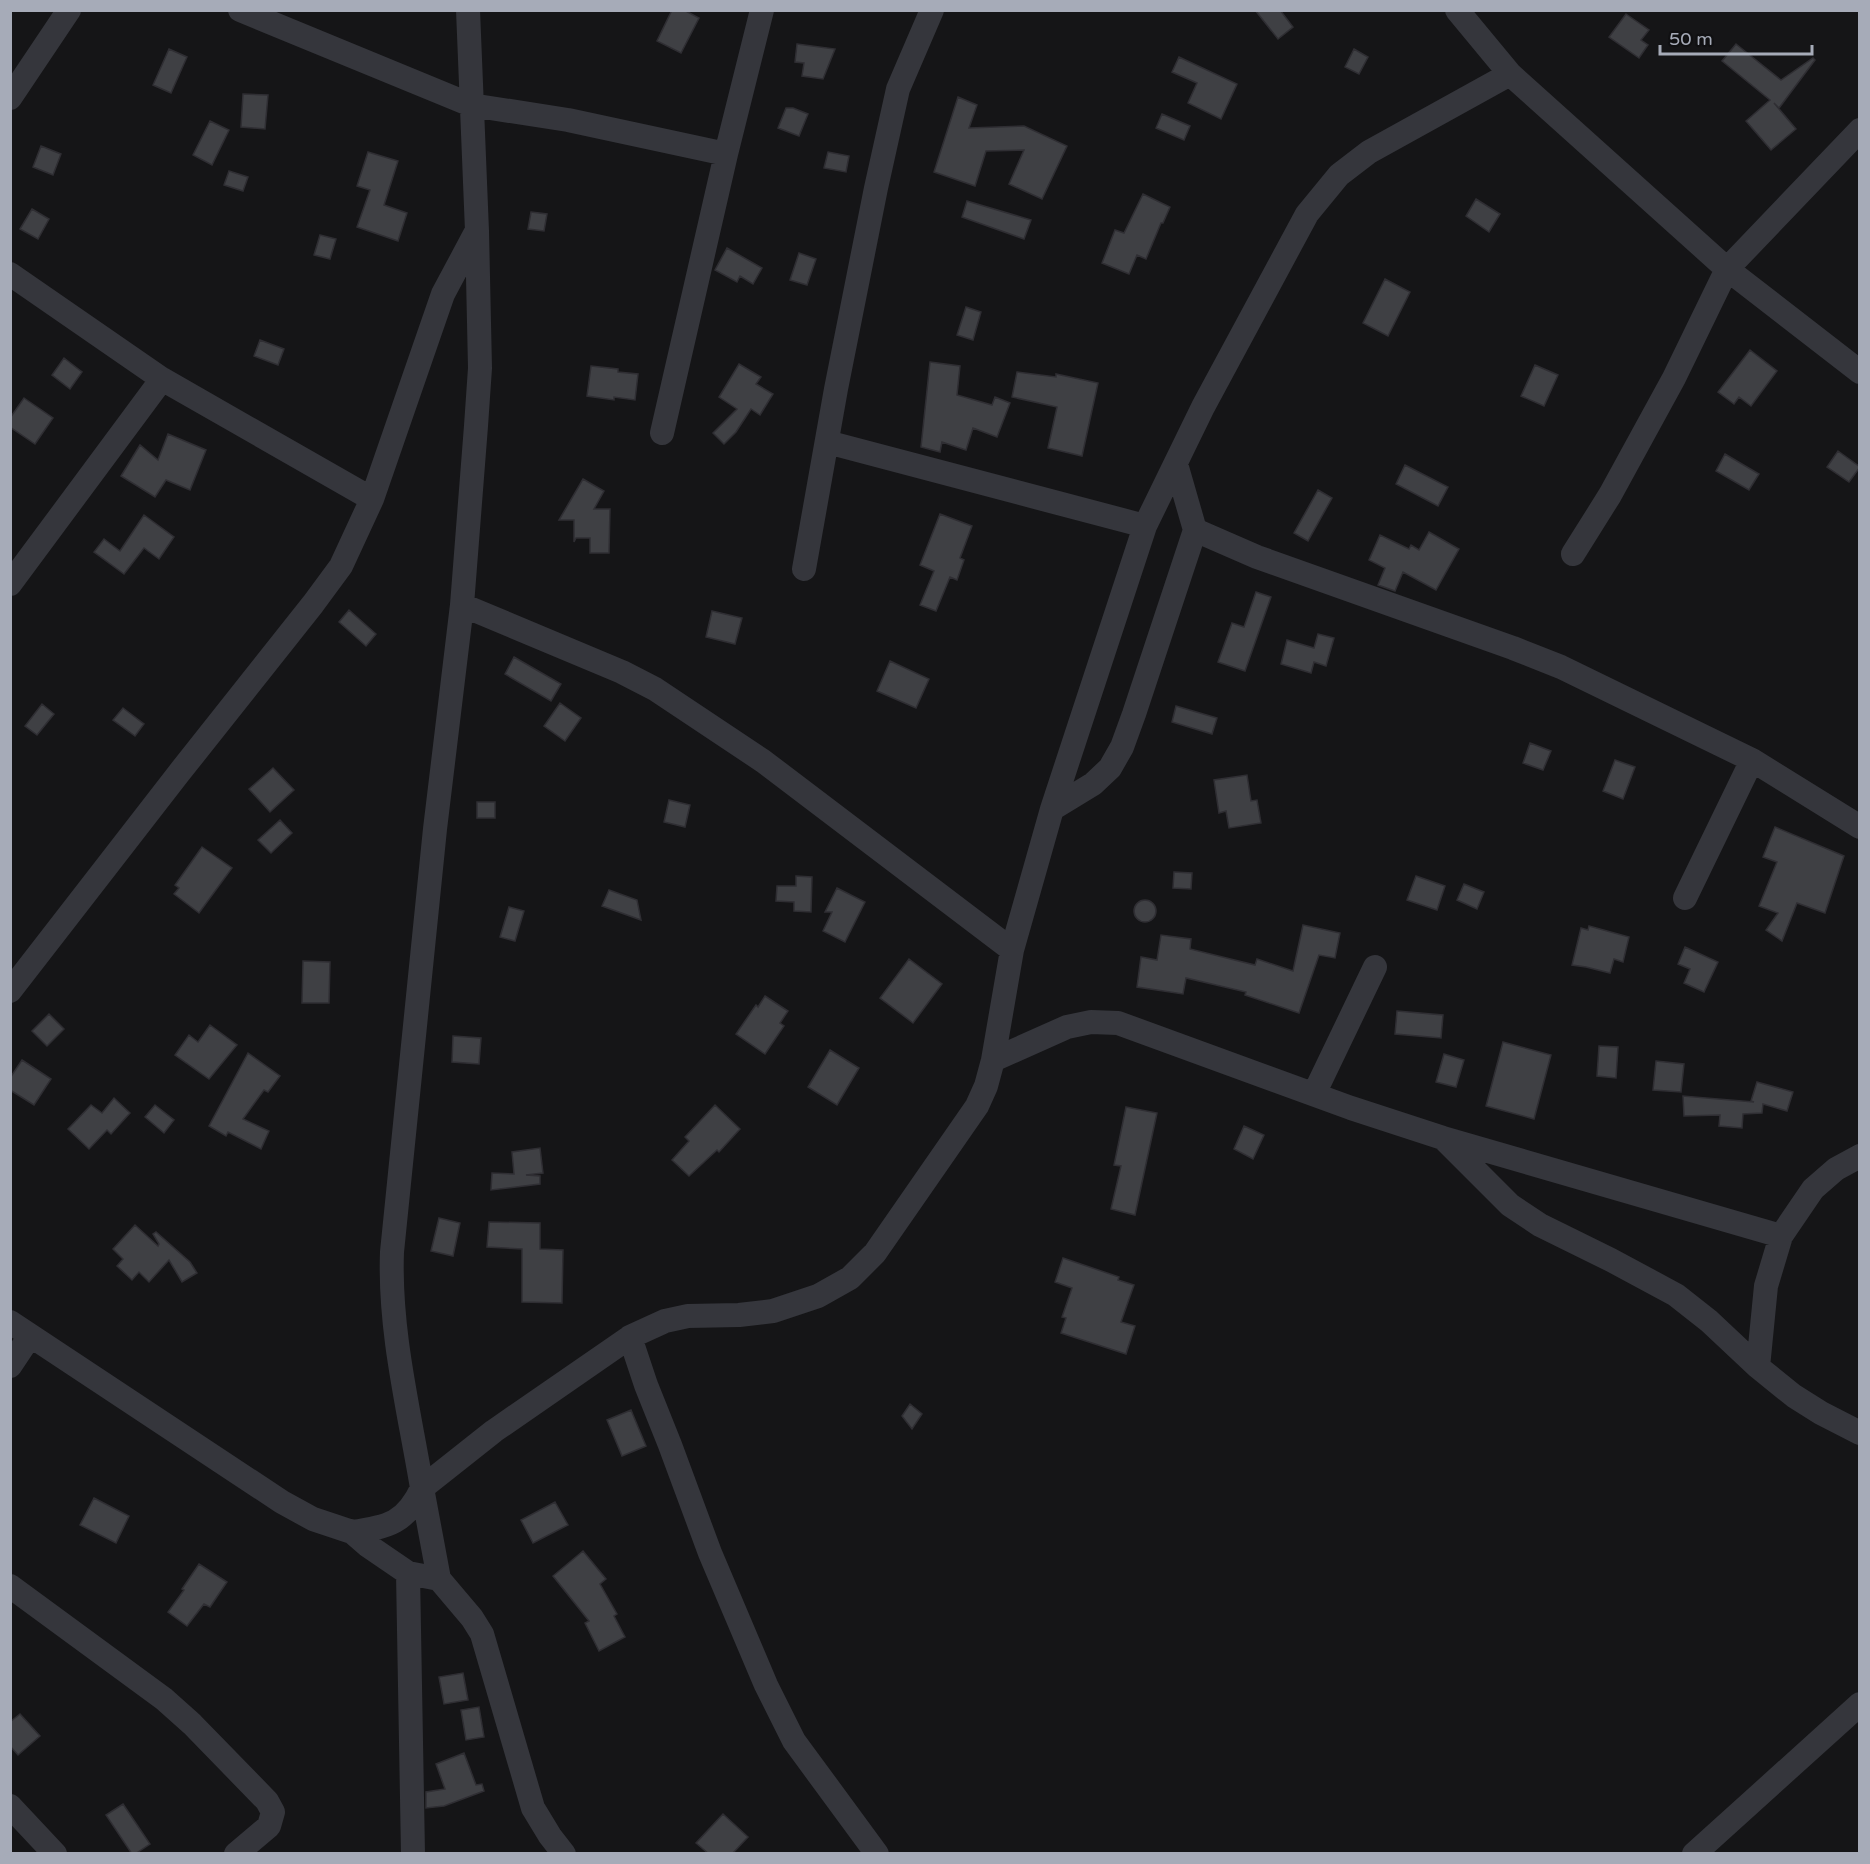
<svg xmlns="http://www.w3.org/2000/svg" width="1870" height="1864" font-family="'Varela Round',sans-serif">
	<rect width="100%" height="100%" fill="#151517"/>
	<path fill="#3f4044" stroke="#2f2e33" stroke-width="1.5" d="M672,10h12l15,8 -18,35 -24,-12z
		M1255,10h25l13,17 -15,12z
		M1626,14l23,16 -8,10 7,5 -9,13 -30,-21z
		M797,44l38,5 -12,30 -21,-3 2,-13 -9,-1z
		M1736,44l45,36 32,-22 2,2 -36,48 -5,-5 22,26 -25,21 -25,-29 24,-21 -48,-39z
		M169,49l18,8 -16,36 -18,-8z
		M1354,49l14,8 -9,17 -14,-7z
		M1179,57l58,27 -16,35 -33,-16 9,-20 -25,-11z
		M243,94l25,1 -3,34 -24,-2z
		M958,97l19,8 -8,23 55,-2 43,20 -25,53 -33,-15 15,-34 -38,1 -11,35 -41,-14z
		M786,108h7l15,6 -9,22 -21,-8z
		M1162,114l28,12 -6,14 -28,-12z
		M210,121l19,9 -17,35 -19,-10z
		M41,146l20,8 -8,21 -20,-8z
		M368,152l30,9 -14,44 23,8 -9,28 -41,-14 13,-37 -13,-4z
		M828,152l21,4 -3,16 -22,-4z
		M229,171l19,6 -5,14 -19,-6z
		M1143,194l27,13 -7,16h-2l-15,36 -9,-4 -8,19 -27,-11 13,-33 9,3z
		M1476,199l24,15 -11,18 -23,-16z
		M967,201l64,19 -7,19 -62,-22z
		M32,209l17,10 -11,20 -18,-10z
		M531,212l16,2 -3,17 -16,-2z
		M320,235l16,4 -6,20 -16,-4z
		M727,248l35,20 -9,16 -13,-8 -3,6 -22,-12z
		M799,253l17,6 -9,26 -17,-5z
		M1385,279l25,13 -22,44 -25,-13z
		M966,307l15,5 -8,28 -16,-5z
		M260,340l24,9 -6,16 -24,-9z
		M1750,350l27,21 -26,35 -12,-9 -5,7 -16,-12z
		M64,358l18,14 -12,17 -18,-14z
		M930,362l30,4 -3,29 35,10 3,-8 15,6 -13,34 -24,-9 -7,22 -24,-8 -2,10 -19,-5z
		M739,364l22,13 -5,7 17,10 -13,21 -9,-6 -15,23 -12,12 -11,-11 24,-24 -18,-12z
		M1535,365l23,10 -14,31 -23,-10z
		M591,366l27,3v3l20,2 -3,26 -21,-3v3l-27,-4z
		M1017,372l39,5v-3l42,9 -16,73 -34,-8 9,-41 -45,-10z
		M24,398l29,20 -18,26 -25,-17v-9z
		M168,434l38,16 -16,40 -24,-10 -11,17 -34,-21 19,-31 18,15z
		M1838,451l22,16 -11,15 -22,-15z
		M1725,454l34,20 -10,16 -33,-19z
		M1405,465l43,22 -10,19 -42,-22z
		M583,479l21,12 -10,18h16l-1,44h-19v-15h-14l-2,4v-22h-15z
		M1318,490l14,8 -24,43 -14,-8z
		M940,514l32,12 -12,32 4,2 -7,20 -7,-3 -14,34 -16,-6 14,-34 -14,-6z
		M144,515l30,22 -15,22 -15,-11 -20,26 -30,-22 10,-13 16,12z
		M1429,532l30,17 -23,41 -33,-18 -8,19 -17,-6 7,-17 -16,-8 11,-25 29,14 2,-4 8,5z
		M1256,592l15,5 -26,74 -27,-9 14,-39 12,4z
		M349,610l27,24 -10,12 -27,-24z
		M712,611l30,7 -7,26 -29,-7z
		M1318,634l16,4 -8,28 -12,-4 -3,11 -30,-9 6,-24 27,8z
		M514,657l47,27 -10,17 -46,-27z
		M890,661l39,18 -13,29 -39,-17z
		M560,703l21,15 -16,23 -21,-15z
		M42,704l12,10 -17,21 -12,-9z
		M1176,706l41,12 -5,16 -40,-12z
		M123,708l21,16 -9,12 -22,-16z
		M1530,743l21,8 -8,19 -20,-7z
		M1615,760l20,7 -12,32 -20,-8z
		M273,768l21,22 -24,22 -21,-23z
		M1247,775l4,26 6,-1 4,23 -32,5 -3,-17 -7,2 -5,-33z
		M669,800l21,5 -5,22 -21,-5z
		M477,802h18v16h-18z
		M280,820l12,13 -21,20 -13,-13z
		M1775,827l69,29 -19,57 -28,-10 -15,38 -16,-11 12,-17 -19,-7 18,-44 -14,-5z
		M202,847l30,21 -33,45 -25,-19 5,-6 -4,-3z
		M1174,872l18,1 -1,16 -18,-1z
		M796,876l16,1 -1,35 -17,-1v-9l-18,-1 1,-15h19z
		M1416,876l29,10 -8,24 -30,-10z
		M1464,884l20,8 -7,17 -20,-9z
		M837,888l28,14 -20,40 -22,-11 9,-19h-7z
		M609,890l28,10 4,20 -39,-14z
		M1134 911a11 11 0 1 1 22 0a11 11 0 1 1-22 0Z
		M509,907l15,4 -9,30 -15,-4z
		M1303,925l37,8 -5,25 -16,-3 -20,58 -54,-18 1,-3 -60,-14 -3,16 -46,-7 4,-30 16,3 4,-25 30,4 -1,10 65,16 2,-6 36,12z
		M1589,926l40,11 -6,25 -9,-3 -4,14 -24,-6 -14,-2 9,-37 7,2z
		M1685,947l33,15 -14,30 -20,-9 6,-14 -12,-5z
		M909,959l33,25 -29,39 -33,-25z
		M303,961l27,1 -1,41h-27z
		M765,996l23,15 -8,12 4,3 -19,28 -29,-20 20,-29 2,2z
		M1397,1011l46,4 -2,23 -46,-4z
		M49,1014l15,15 -17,17 -15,-15z
		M210,1025l27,20 -28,34 -34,-24 14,-20 9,7z
		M453,1036l28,2 -2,26 -27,-2z
		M1503,1042l48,13 -17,64 -48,-13z
		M1599,1046l19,1 -2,31 -19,-2z
		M830,1050l29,18 -22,37 -29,-18z
		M248,1053l32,23 -12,16 -4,-2 -21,29 26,12 -8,18 -33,-17 -2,4 -17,-10z
		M1444,1054l20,6 -8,27 -20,-5z
		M22,1060l29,19 -17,26 -24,-15v-12z
		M1656,1061l28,3 -3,28 -28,-2z
		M1757,1082l36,10 -6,19 -24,-7 -1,9 -19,1 -1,14 -23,-2 1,-11 -36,1 -1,-20 71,6 -3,-1z
		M114,1098l16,15 -19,21 -4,-4 -18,19 -21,-20 23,-24 11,8z
		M155,1105l19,15 -10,13 -19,-16z
		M715,1105l25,24 -21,23 -2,-2 -28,26 -17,-16 17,-19 -4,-4z
		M1126,1107l31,6 -22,102 -24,-6 10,-43 -7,-1z
		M1244,1126l20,9 -11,24 -19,-10z
		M540,1148l3,25 -17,2 14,1v8l-49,6 1,-17 22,1 -2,-22z
		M439,1218l21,5 -7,33 -22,-5z
		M489,1222l51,1v26l23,1 -1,53 -40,-1v-53l-35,-2z
		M135,1225l23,21 1,-2 -6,-10 3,-2 34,30 7,11 -15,9 -13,-22 -20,22 -10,-10 -7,8 -15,-14 6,-7 -10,-10z
		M1063,1258l56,19 -1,3 16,5 -13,37 14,4 -9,28 -65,-21 5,-15 -4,-1 10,-29 -17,-6z
		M910,1404l12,10 -10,15 -10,-13z
		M631,1410l15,36 -24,10 -15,-36z
		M94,1498l35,18 -13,27 -36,-18z
		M555,1502l13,23 -35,18 -12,-23z
		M583,1551l23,28 -6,5 17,30 -3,2 11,21 -26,14 -14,-28 4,-2 -36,-45z
		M199,1564l28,18 -17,25 -6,-3 -17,22 -19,-14 16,-22 -2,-1z
		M463,1673l5,27 -24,4 -5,-27z
		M479,1707l5,30 -18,3 -5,-30z
		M20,1714l20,22 -22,19 -8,-9v-24z
		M464,1753l12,32 6,-1 2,7 -40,15 -18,2v-16l19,-3 -9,-25z
		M123,1804l27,40 -15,10h-3l-26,-39z
		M723,1814l25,23 -16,17h-23l-13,-11z"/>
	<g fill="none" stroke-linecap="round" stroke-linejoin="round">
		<path stroke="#35363c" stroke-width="24" d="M240,10l231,95 97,15 158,34
			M1457,10l53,64 217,195 133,103
			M10,98l59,-88
			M10,274l152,105 210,120 71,-205 32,-60
			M662,433l64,-279 36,-144
			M827,442l318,84
			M1195,530l62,27 256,91 48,19 191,93 108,67
			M1573,554l37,-59 64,-117 53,-109 133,-139
			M804,569l32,-180 40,-201 22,-99 34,-79
			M10,584l152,-205
			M462,605l160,67 33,17 108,72 249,189
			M1052,809l41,-25 17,-16 12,-21 12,-33 61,-184 -19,-66
			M1685,898l67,-138
			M10,991l169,-218 134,-169 28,-38 31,-67
			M993,1060l74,-33 24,-5 27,1 233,85 92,30 338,98
			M1314,1094l61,-127
			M1446,1141l64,64 30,20 71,35 65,35 33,26 49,46 36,29 27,17 39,20
			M10,1322l272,180 31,17 39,13 15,13 41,28 31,6
			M630,1337l16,48 24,60 40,108 56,132 28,56 83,113
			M10,1366l20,-30
			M1758,1367l8,-81 15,-50 32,-47 23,-20 24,-13
			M352,1532c36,-5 54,-9 70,-44 -13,-78 -33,-157 -30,-236l43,-423 27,-224 14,-179 4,-58 -3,-137 -9,-221
			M408,1573l5,281
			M10,1586l154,113 28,25 75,77 6,11 -4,14 -33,28
			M10,1806l45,48
			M564,1854l-14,-18 -17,-28 -51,-174 -10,-16 -33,-39 -17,-91 72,-57 136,-94 35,-16 23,-5 51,-1 34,-4 45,-15 32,-18 25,-25 102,-147 9,-20 7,-26 19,-110 40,-141 93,-283 58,-119 104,-193 32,-39 30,-23 141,-78
			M1694,1854l166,-150"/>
	</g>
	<rect width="1870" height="1864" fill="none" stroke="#a6abb8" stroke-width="24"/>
	<path d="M1660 45v9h152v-9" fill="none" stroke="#a6abb8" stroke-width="3"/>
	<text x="1669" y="45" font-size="18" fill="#a6abb8" stroke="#101012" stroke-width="4.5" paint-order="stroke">50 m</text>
</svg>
